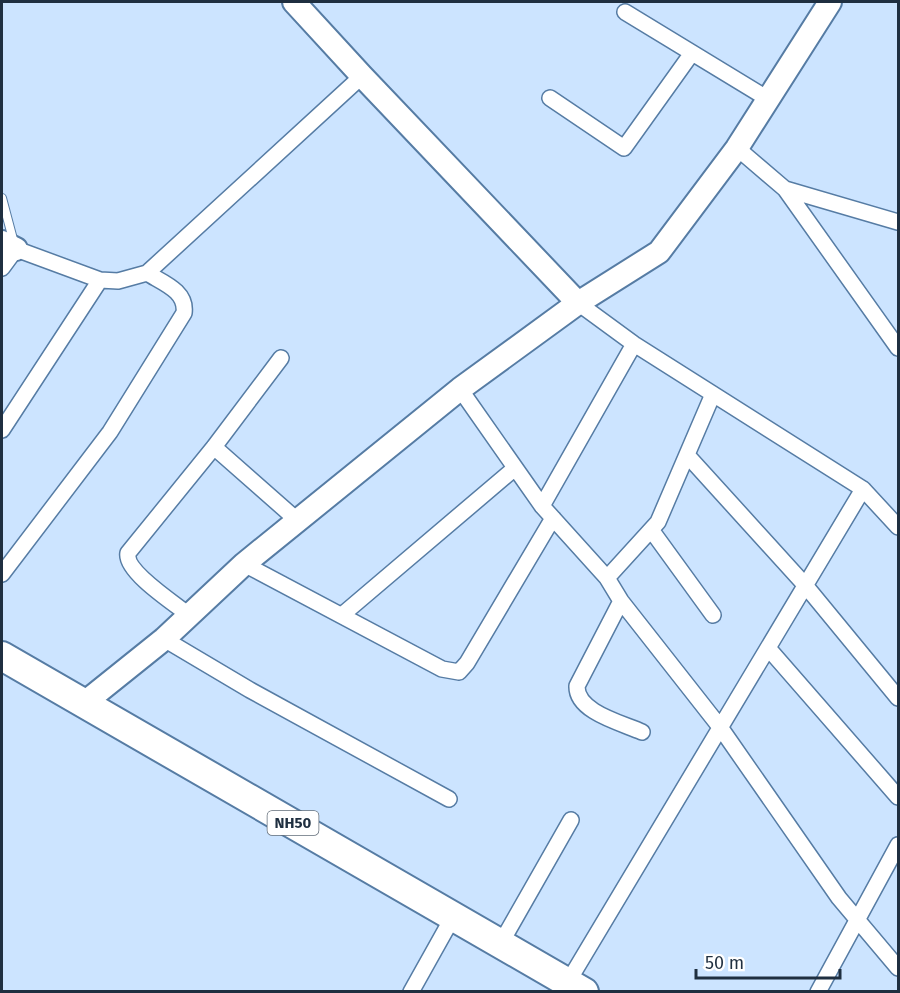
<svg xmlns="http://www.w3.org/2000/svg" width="900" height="993" font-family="'Fira Sans',sans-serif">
	<rect width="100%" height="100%" fill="#cce4ff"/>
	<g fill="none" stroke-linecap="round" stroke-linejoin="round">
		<defs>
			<path id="lane" d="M2,198l12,45"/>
			<path id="street" d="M625,12l143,87
				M550,98l74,50 68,-95
				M737,148l48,41 113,159
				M785,189l113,33
				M2,268l14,-19 84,31 18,1 29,-8 215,-197
				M578,303l56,41 229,145 35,38
				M460,389l82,117 65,72 14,23 99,126 119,171 59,70
				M2,430l98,-150
				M214,447l84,74
				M687,455l118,130 93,113
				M542,506l92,-162
				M652,531l61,84
				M244,564l198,105 17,3 8,-9 86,-145
				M2,574l108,-142 74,-119c3,-22 -21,-30 -37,-40
				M607,578l51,-56 55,-128
				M621,601l-44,85c-1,26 45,37 65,46
				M189,615c-14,-11 -65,-44 -61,-62l86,-106 67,-89
				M342,615l173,-147
				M164,639l86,51 199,109
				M768,648l130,149
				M501,943l70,-123
				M568,982l295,-493
				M411,992l43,-77
				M818,992l80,-147"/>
			<path id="secondary" d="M2,242l14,7
				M578,303l81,-51 78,-104 93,-146
				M83,704l81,-65 80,-75 216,-175 118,-86 -216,-227 -68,-74"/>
			<path id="highway" d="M2,656l582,336"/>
		</defs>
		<use href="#lane" stroke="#567ca4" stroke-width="10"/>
		<use href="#street" stroke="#567ca4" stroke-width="18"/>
		<use href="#secondary" stroke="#567ca4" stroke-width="26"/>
		<use href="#highway" stroke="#567ca4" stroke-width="32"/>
		<use href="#lane" stroke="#fff" stroke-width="8"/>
		<use href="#street" stroke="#fff" stroke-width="15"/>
		<use href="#secondary" stroke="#fff" stroke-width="22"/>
		<use href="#highway" stroke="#fff" stroke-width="28"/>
	</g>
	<g text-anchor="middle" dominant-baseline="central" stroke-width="6" stroke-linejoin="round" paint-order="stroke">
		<rect fill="#fff" stroke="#626d79" stroke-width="1.5" x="267.5" y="811" width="51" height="24" rx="4.5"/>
		<g font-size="15" font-weight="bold" fill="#1f2f40">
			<text x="293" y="823">NH50</text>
		</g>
	</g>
	<rect width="900" height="993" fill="none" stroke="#1f2f40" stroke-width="6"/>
	<path d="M696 969v9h144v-9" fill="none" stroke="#1f2f40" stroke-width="3"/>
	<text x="705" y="969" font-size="18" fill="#1f2f40" stroke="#ffffff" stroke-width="4.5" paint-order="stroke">50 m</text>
</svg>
